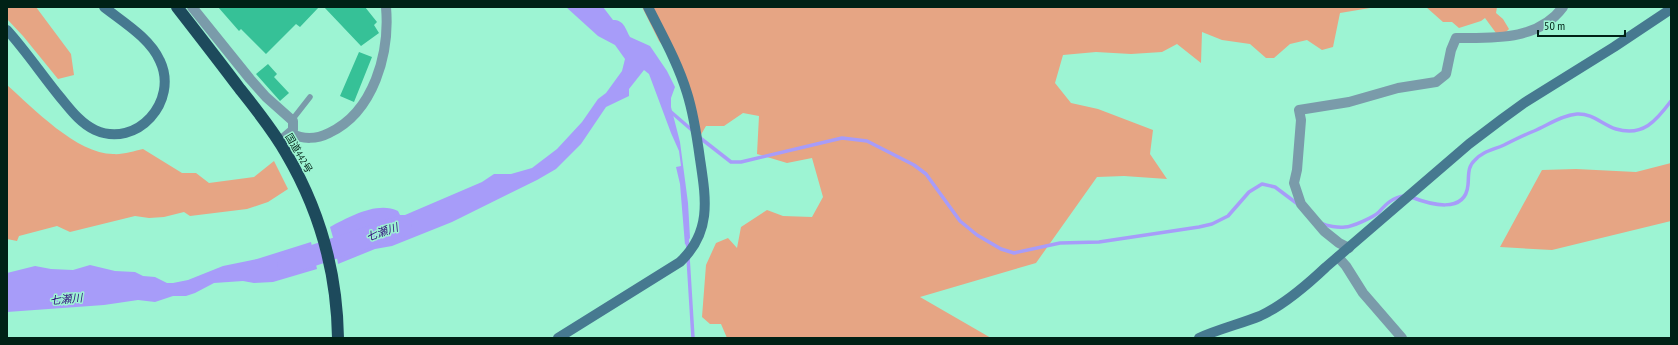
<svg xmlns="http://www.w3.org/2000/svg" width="1678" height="345" font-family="'PT Sans Narrow','Noto Sans JP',sans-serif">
	<rect width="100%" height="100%" fill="#9df4d3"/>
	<path fill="#e6a584" d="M7,7h29l35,47 3,21 -16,4 -35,-43 -16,-17z
		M642,7h734l-36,6 -7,34 -11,3 -15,-10 -17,4 -16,14h-8l-16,-14 -28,-4 -20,-8 -1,31 -24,-19 -15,8 -31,2 -35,-2 -33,3 -8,28 16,20 27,6 55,21 -3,24 17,25 -43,-3 -27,1 -61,86 -116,34 71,41h-264l-6,-14h-11l-8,-7 4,-52 10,-22 12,-5 9,10 4,-21 26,-17 16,6 29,1 11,-20 -11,-39 -25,5 -30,-9 2,-38 -16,-3 -19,13h-18l-7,12 -24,-78 -16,-19z
		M1426,7h71l-1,6 7,6 6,10 -4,4h-9l-11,-15 -4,3 -22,7 -7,-6h-9z
		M7,85c26,23 70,69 106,69 9,1 21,-3 30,-5l39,24h14l13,10 45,-6 20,-16 14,28 -20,13 -21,7 -57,7 -6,-4 -20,5 -15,1 -14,-2 -65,16 -13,-6 -38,10 -2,5 -10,-2z
		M1671,163v58l-119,29 -52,-3 42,-77 34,-1 60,3z"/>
	<path fill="#a79cf9" d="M566,7h37l10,13c11,0 12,8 17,17l20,9 17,25 8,16 -4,11v9l9,35 8,61 2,35 -5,7 -5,-61 -4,-17 5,-1 -2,-15 -8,-18 -22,-59 -5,-4 -15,19v7l-23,11 -25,37 -25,25 -19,11 -85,42 -60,24 -17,3 -37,15 -2,-12 28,-9 16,-13 -9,-3 -37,14 -4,-14c19,-10 47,-26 68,-16l2,4h5l77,-33 12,-8h17l21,-6 25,-19 25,-27 16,-23 8,-6 16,-22 3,-12 -10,-14 -17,-9z
		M311,242l6,27 -44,13 -19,1 -11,-2 -29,2 -19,10 -9,3h-13l-18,6 -17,-2 -34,5 -97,7v-39l28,-7 16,3 22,1 17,-5 25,6 20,1 8,4 12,1 12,6h6l15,-3 35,-14 34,-7z"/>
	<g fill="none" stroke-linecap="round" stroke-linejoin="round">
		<path stroke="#a79cf9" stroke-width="3.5" d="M671,112l22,19
			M699,137l32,25h10l101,-24 25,3 47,24 12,9 34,47 17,14 24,14 13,4 46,-10 39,-1 100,-15 13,-3 16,-8 21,-24 13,-8 13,3 24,18
			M1411,197c18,7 54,18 57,-12 1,-9 -1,-18 7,-25 8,-9 18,-10 29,-15 10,-5 20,-10 30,-14 14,-6 28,-16 43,-17 15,-1 26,11 39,15 27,8 40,-8 55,-28
			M1321,223c6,3 17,5 24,4 7,0 29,-10 34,-15 7,-8 14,-15 26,-16
			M687,237l1,13
			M688,257l5,81"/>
		<path stroke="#a79cf9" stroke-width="21" d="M288,264l113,-38"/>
	</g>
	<path fill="#36c197" d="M218,7h101l-19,20 -4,-3 -30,30 -25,-25 -2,2z
		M324,7h41l12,15 -3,3 5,8 -18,13z
		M359,52l13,5 -18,45 -14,-6z
		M268,64l9,10 -3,3 15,16 -9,8 -24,-27z"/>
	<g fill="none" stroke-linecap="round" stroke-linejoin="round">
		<path stroke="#7a9baa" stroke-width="5.5" d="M292,120l18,-23"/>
		<path stroke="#7a9baa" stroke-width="10" d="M192,7l58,72 16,18 27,24v9l-14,12
			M291,133c12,7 26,6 38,0 45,-21 61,-80 57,-126
			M1349,248l-10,-5 -15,-12 -23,-27 -7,-21 3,-13 4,-50 -2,-10 50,-8 49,-14 38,-6 10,-8 5,-24 5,-12c37,0 82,3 107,-31
			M1338,257l8,9 17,27 39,45"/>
		<path stroke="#467990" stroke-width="10" d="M7,30c19,21 35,45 53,67 10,12 20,26 35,33 42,19 84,-29 65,-69 -10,-23 -37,-39 -56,-54
			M558,338l122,-76c32,-30 26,-63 20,-103 -3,-22 -6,-44 -13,-66 -9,-30 -25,-58 -39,-86
			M1199,338c20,-9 41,-14 61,-22 24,-11 47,-31 66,-49l143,-123 33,-25 22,-16 90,-56 57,-38"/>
		<path stroke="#1d4a5c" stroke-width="12" d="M177,7c21,27 42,54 63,82 16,20 33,41 46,64 33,56 51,119 52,185"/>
	</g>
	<g text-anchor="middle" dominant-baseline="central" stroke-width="3" stroke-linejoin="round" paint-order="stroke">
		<g font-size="10" fill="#002116" stroke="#9df4d3">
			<text transform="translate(299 153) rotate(60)">国道442号</text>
		</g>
		<g font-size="11" font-style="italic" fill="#35127e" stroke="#9df4d3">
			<text transform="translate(382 232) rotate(-19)">七瀬川</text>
			<text transform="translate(66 299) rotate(-5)">七瀬川</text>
		</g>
	</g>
	<rect width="1678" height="345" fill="none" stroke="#002116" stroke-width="16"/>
	<path d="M1538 30v6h87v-6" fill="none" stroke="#002116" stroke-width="2"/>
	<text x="1544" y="30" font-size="12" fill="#002116" stroke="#9df4d3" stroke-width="3" paint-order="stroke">50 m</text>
</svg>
